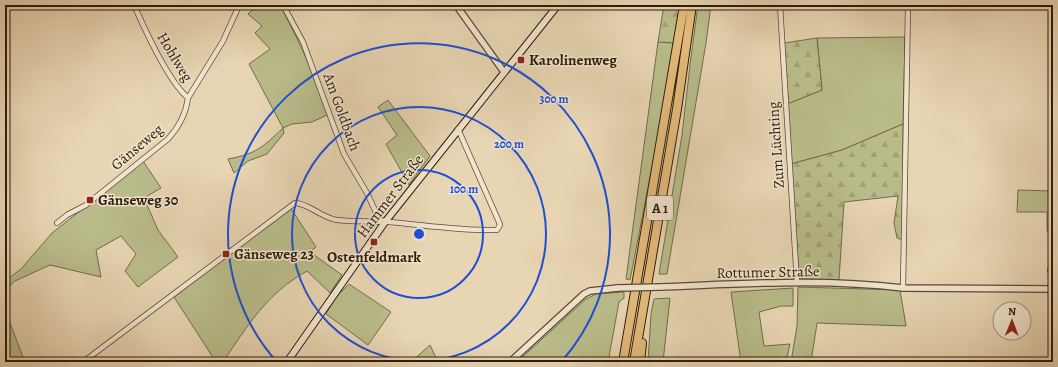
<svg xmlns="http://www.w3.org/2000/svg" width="1058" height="367" font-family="Alegreya,serif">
	<defs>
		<pattern id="forest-firs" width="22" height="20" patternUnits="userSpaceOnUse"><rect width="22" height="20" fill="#b9bc8a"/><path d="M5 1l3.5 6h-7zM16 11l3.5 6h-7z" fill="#9fa176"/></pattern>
	</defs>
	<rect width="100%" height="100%" fill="#e8d5b3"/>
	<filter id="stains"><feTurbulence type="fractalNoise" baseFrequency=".005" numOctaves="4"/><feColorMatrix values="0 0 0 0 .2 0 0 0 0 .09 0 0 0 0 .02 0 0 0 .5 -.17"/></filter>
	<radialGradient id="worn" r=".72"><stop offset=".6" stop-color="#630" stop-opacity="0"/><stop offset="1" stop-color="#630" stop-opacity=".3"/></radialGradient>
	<path fill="#b9bc8a" stroke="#726c4a" d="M257,5h23c20,38 35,69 47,110l-15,7 -20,2 -9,4 1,5 -17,21 -19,7 -14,12 -6,-14c28,-5 35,-12 55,-31l-34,-64 21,-15 -15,-16 7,-7 -14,-12z
		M698,5h13l-5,38 -39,231h-8l23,-139 8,-70z
		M905,37l-2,87 -61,26 -51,14 -4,-60 35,-14 -5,-52z
		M658,42l16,1 -11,68 -33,169 -4,-1z
		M388,100l42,56 -21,29 -23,-41 11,-9 -19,-28z
		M143,161l18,27 -17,10 14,32 20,27 -40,30 -13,-16 11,-17 -15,-18 -25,14 5,27 -51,-12 -35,16 -10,10v-10l16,-12 31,-36z
		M1018,190l35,1v40h-6v-19h-30z
		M290,207l26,40 -6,5 32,23 -12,18 -23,-22c-40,22 -59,54 -84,91h-7l-42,-65z
		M1053,244v29l-6,-1 4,-15 -3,-7z
		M349,284l42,28 -23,33 -42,-31 9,-16z
		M798,287l102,3 6,36 -89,-3 -6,39h-20l6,-36z
		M793,288v18h-12l-22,6 5,34 26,-2 -4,18h-45l-10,-70z
		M624,292v6l-5,4 -11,60h-91l69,-63 10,-5z
		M670,298l-7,64h-15l3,-48 3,-15z
		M5,310l20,52h-20z
		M430,345l8,17h-27z"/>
	<path fill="url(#forest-firs)" stroke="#726c4a" d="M664,5h16l-6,38 -16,-1z
		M817,38l5,52 -35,14 -3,-61z
		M903,124v116l-6,-2 -3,-15 4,-27 -54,6 -5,78 -40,-1 -8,-115 51,-14z"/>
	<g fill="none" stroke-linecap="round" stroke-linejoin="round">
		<defs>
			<path id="minor" d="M134,5c11,25 34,76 54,93
				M283,5l20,37 41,112 23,39 12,26 5,2
				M780,5l17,278
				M57,223l10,-8 19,-10 82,-66c11,-12 18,-25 20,-41l35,-57 15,-33 3,-3
				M903,288l5,-283
				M83,362l212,-159c13,0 27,15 42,17 17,2 35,1 52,2 36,3 71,9 108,8l3,-5 -1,-3 -41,-93"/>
			<path id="tertiary" d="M456,5l48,67
				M660,287c81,-3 163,-9 243,1l150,1
				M510,362l74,-68 6,-3 28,-3"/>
			<path id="secondary" d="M287,362l98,-140 173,-217"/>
			<path id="motorway" d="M623,362l61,-357
				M634,362l43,-253 15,-104
				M640,362l2,-19"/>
		</defs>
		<use href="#minor" stroke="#5b4a34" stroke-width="6"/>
		<use href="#tertiary" stroke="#5b4a34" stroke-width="8"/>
		<use href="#secondary" stroke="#2c1b09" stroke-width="8"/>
		<use href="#motorway" stroke="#2c1b09" stroke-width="10"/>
		<use href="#minor" stroke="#f0e4ce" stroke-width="4.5"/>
		<use href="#tertiary" stroke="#f0e4ce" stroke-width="5.5"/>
		<use href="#secondary" stroke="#f0e4ce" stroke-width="6"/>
		<use href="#motorway" stroke="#e4ba7a" stroke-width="8"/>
		<defs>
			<path id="tertiary-bridge" d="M618,288l42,-1"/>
		</defs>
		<use href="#tertiary-bridge" stroke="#5b4a34" stroke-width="8" stroke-linecap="butt"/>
		<use href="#tertiary-bridge" stroke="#f0e4ce" stroke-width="5.5"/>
	</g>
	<g fill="none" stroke="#1d4ed8" stroke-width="2">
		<circle cx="419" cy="234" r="64"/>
		<circle cx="419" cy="234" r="127"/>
		<path d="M277 362A191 191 0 1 1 561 362"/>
	</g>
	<g fill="#8f2418" stroke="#f0e4ce" stroke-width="1.5">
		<rect x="517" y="56" width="8" height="8" rx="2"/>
		<rect x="86" y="196" width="8" height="8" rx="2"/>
		<rect x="370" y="238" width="8" height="8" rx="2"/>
		<rect x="222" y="250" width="8" height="8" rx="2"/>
	</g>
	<g text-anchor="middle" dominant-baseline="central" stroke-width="3" stroke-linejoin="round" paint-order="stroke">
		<rect fill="#f0e4ce" stroke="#675744" stroke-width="1" x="647" y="196" width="26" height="24" rx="3"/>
		<g font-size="14" font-weight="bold" fill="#2c1b09">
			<text x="660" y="208">A 1</text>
		</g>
		<g font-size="15" fill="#2c1b09" stroke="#f0e4ce">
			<text transform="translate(175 57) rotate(59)">Hohlweg</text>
			<text transform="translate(342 112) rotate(70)">Am Goldbach</text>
			<text transform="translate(776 145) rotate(-94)">Zum Lüchting</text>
			<text transform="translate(137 147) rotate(-40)">Gänseweg</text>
			<text transform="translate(390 196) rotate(-53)">Hammer Straße</text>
			<text transform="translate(768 272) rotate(-1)">Rottumer Straße</text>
		</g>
		<g font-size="15" font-weight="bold" fill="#2c1b09" stroke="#f0e4ce" text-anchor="start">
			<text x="529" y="60">Karolinenweg</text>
			<text x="98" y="200">Gänseweg 30</text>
			<text x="234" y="254">Gänseweg 23</text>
			<text x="374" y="257" text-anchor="middle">Ostenfeldmark</text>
		</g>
	</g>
	<circle cx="419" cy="234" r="6" fill="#1d4ed8" stroke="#f0e4ce" stroke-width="2"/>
	<g font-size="12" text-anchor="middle" font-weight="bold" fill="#1d4ed8" stroke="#f0e4ce" stroke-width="3" stroke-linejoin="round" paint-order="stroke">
		<text x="554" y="103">300 m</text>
		<text x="509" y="148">200 m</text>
		<text x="464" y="193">100 m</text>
	</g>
	<rect width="1058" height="367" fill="none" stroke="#e8d5b3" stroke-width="20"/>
	<rect x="6" y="6" width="1046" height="355" fill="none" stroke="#2c1b09" stroke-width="2"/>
	<rect x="10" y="10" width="1038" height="347" fill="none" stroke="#2c1b09"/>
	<g transform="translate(1012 321) rotate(1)"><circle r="19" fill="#f0e4ce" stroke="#a2947f"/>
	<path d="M0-3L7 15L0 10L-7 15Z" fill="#8f2418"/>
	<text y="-6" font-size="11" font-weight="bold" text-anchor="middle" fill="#2c1b09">N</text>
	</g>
	<rect width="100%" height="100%" filter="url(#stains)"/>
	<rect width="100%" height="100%" fill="url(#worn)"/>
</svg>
